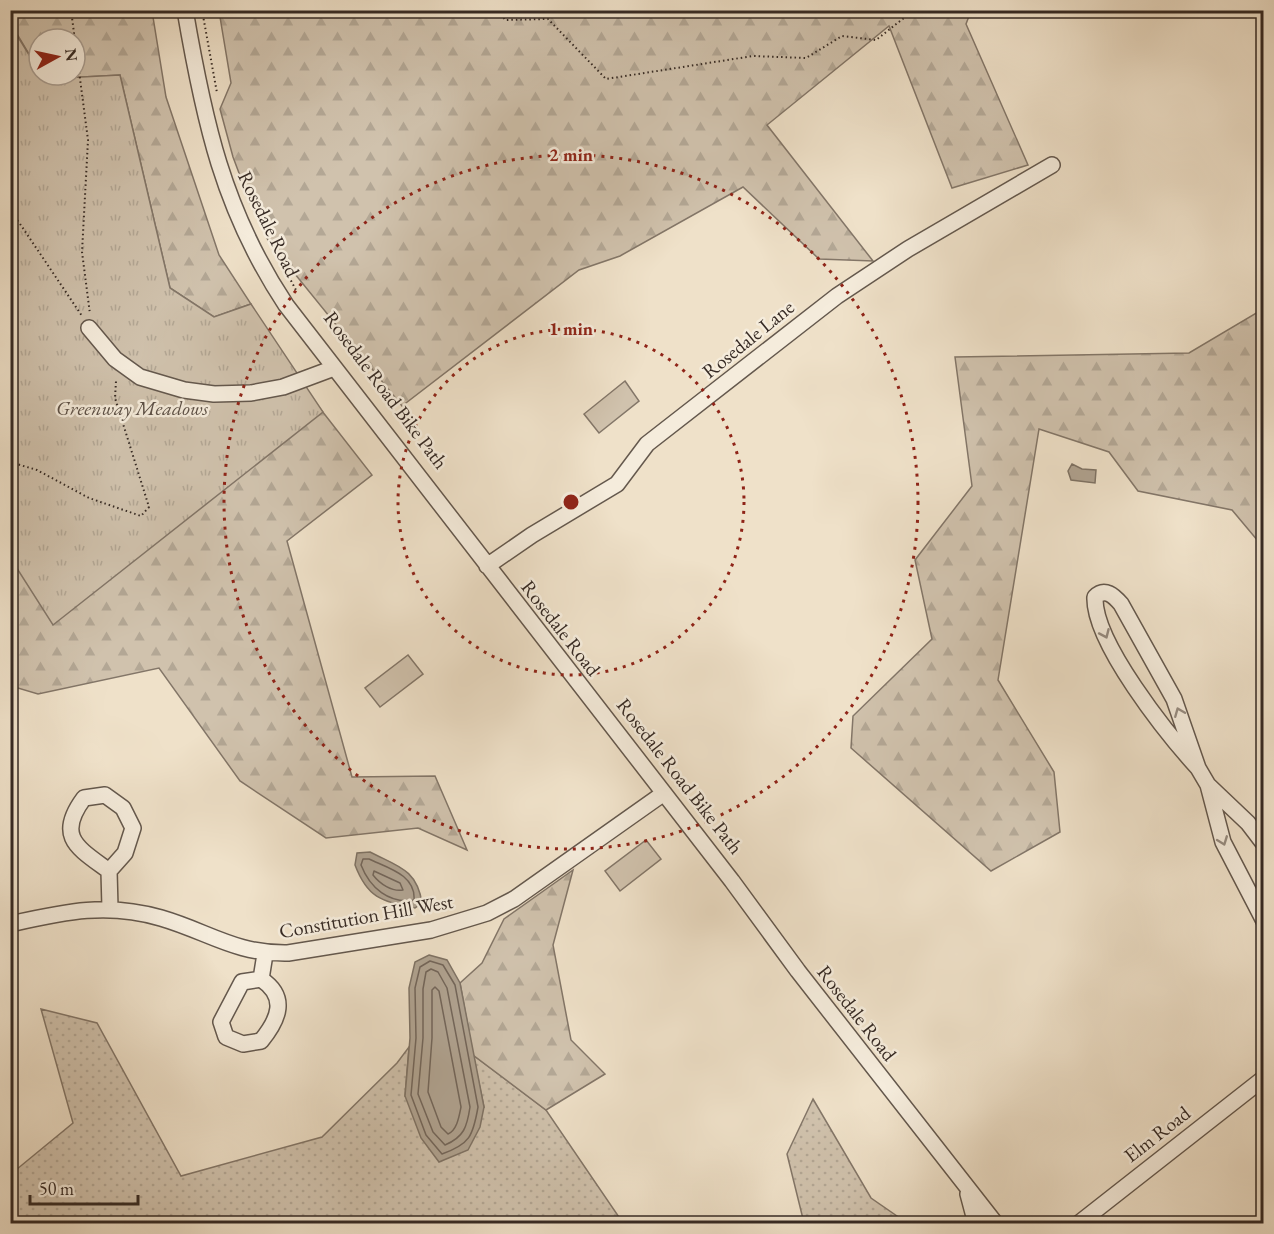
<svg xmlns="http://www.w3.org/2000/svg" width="1274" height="1234" font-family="'EB Garamond',serif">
	<defs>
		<pattern id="grass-dots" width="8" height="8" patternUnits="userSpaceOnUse" patternTransform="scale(1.5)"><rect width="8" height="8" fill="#d0c2ad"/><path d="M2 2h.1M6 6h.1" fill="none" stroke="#b3a795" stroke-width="1.8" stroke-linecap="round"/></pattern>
		<pattern id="forest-firs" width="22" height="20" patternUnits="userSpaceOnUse" patternTransform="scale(1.5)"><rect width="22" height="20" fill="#d0c2ad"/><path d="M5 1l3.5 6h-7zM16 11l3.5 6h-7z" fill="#b3a795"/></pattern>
		<pattern id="park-tufts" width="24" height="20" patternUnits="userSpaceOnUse" patternTransform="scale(1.5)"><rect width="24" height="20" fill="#d0c2ad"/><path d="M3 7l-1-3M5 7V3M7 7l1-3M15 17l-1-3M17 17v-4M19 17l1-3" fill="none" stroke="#b3a795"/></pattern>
	</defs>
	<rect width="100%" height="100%" fill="#efe1c9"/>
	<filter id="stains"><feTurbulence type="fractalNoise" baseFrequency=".00333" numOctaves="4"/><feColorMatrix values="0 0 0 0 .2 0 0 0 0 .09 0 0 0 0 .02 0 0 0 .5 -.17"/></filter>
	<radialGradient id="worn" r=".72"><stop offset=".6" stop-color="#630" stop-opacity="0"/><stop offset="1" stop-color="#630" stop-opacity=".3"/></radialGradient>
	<path fill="url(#grass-dots)" stroke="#837668" stroke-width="1.5" d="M41,1009l56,14 84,153 141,-39 75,-74 12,-16 -4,49 79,11 -11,-52 73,55 77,113 -612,1v-50l62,-51z
		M813,1099l58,99 36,25h-103l-17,-69z"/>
	<path fill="url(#forest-firs)" stroke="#837668" stroke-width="1.5" d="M10,11h142l14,86 53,158 32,49 -37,13 -44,-29 -50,-213 -76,4 -3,-4h34v-36h-36v32l-28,-47z
		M219,11h752l-5,13 62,141 -76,23 -63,-162 -122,99 106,136 -54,-2 -76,-72 -123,69 -41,14 -177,136 -133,-164 -18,-37 -18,-48 -13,-48 11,-26z
		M1263,309v238l-31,-37 -94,-19 -29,-39 -70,-23 -41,251 56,92 6,60 -69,39 -140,-123 2,-32 79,-77 -17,-79 57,-74 -17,-129 234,-4z
		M315,402l57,73 -85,66 65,236 83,-1 32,74 -49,-22 -92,10 -86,-57 -81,-113 -121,26 -27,-8 -1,-178z
		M573,870l-20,75 18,95 34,34 -59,36 -73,-55 -13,-72 22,-20 22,-44z"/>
	<path fill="url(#park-tufts)" stroke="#837668" stroke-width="1.5" d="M10,24l34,55 76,-4 50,213 44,29 37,-13 72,108 -270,213 -42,-66z"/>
	<path fill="#d0c2ad" stroke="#837668" stroke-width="1.5" d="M625,381l14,20 -40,32 -15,-19z
		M408,655l15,19 -43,33 -15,-19z
		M646,840l15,19 -41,32 -15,-20z"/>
	<path fill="#b0a391" stroke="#7f7365" stroke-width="1.5" d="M1072,464l10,5 14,1 -1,13 -24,-3 -3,-9z
		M370,852c27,14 47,17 52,51l-7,5c-33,-7 -47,-9 -60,-43l2,-12z
		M429,955l18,5 13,23 24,124 -4,20 -12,23 -29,12 -18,-24 -16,-42 5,-58 -1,-50 6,-26z"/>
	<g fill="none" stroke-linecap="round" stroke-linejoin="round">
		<path stroke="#73665a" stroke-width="1.5" d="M363,859h6c19,9 47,16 45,41 -25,4 -44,-12 -53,-35z
			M374,871l26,12 3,7c-11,2 -23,-6 -30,-15z
			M430,961l13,4 12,20 23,122c-5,29 -8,37 -36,47l-16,-19 -15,-40 5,-57 -1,-50 5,-21z
			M431,969l7,3 9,16 23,119c-3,20 -6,30 -25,38l-12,-13 -15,-38 5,-56v-49l3,-17z
			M435,987l4,4 22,116c-2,10 -4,23 -13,27l-7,-7 -13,-35 4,-54v-48z"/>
		<defs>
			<path id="minor" d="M185,10c19,111 38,200 101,295l446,576 66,90 198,253
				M89,328l26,31 25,18 44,13 30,4 37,-1 32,-6 51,-19
				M487,566l45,-31 85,-51 30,-40 190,-148 71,-47 144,-84
				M1198,768c-30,-33 -105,-126 -103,-171 10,-10 19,-1 26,7l53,95 24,69 10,17 15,57 41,79
				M1208,785l40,38 16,21
				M109,871c-31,-23 -54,-34 -25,-73l21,-3 18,13 10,20 -8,25 -16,18 1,37
				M10,924c54,-12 96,-22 151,-6 48,14 74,36 127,35l143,-23 56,-17 27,-14 150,-106
				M261,979l-19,3 -21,40 5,15 17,7 18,-3c18,-22 27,-44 0,-62l4,-25
				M968,1194l8,30
				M1078,1224l186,-146"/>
		</defs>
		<use href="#minor" stroke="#64584d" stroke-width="18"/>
		<path stroke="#362a24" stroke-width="2" stroke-dasharray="1.5 3" stroke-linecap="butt" d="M71,10l17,130 -6,112 8,62
			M202,10l15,83
			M499,10l6,10 43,-1 58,60 147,-23 53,2 36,-22 34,4 38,-30
			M10,209l72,107
			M255,213l42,79
			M10,462l27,8 52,28 52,18 8,-9 -34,-109 1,-17"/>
		<use href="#minor" stroke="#f5ecdc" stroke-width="15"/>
	</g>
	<defs><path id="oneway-chevron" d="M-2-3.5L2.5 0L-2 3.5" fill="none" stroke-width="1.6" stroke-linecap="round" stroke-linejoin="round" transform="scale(1.5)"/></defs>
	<g stroke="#968b80">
		<use href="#oneway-chevron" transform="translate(1105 634) rotate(66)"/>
		<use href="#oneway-chevron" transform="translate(1179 712) rotate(-112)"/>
		<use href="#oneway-chevron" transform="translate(1223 841) rotate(69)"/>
	</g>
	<g fill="none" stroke="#8f2418" stroke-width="3" stroke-dasharray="3 6">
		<circle cx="571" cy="502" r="173"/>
		<circle cx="571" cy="502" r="347"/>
	</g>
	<g text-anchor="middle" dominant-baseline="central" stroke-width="5" stroke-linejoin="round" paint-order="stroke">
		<g font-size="20" fill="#362a24" stroke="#f5ecdc">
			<text transform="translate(269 224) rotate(64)">Rosedale Road</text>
			<text transform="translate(748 339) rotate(-39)">Rosedale Lane</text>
			<text transform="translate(386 390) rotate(53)">Rosedale Road Bike Path</text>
			<text transform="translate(561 628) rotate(52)">Rosedale Road</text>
			<text transform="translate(680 776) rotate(52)">Rosedale Road Bike Path</text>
			<text transform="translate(366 916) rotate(-10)">Constitution Hill West</text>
			<text transform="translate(857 1013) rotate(52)">Rosedale Road</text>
			<text transform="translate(1157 1134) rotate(-38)">Elm Road</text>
		</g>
		<g font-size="20" font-style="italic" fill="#5c5046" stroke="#f5ecdc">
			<text x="132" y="408">Greenway Meadows</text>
		</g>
	</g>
	<circle cx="571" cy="502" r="9" fill="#8f2418" stroke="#f5ecdc" stroke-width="3"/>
	<g font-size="18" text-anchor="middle" font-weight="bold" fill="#8f2418" stroke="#f5ecdc" stroke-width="5" stroke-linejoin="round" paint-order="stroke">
		<text x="571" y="161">2 min</text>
		<text x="571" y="335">1 min</text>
	</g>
	<rect width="1274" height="1234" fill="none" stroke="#efe1c9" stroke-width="36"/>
	<rect x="12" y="12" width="1250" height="1210" fill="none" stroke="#362a24" stroke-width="3"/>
	<rect x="18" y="18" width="1238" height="1198" fill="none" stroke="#362a24" stroke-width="1.5"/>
	<g transform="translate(57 57) rotate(82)"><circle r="28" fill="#f5ecdc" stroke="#a99e92" stroke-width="1.5"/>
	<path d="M0-4.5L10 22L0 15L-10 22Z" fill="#8f2418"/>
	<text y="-9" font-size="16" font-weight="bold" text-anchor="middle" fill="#362a24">N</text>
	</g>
	<path d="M30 1195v9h108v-9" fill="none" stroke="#362a24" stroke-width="3"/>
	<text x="39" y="1195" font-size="18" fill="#362a24" stroke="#f5ecdc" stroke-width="4.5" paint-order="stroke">50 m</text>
	<rect width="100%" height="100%" filter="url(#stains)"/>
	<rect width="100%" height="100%" fill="url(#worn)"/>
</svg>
